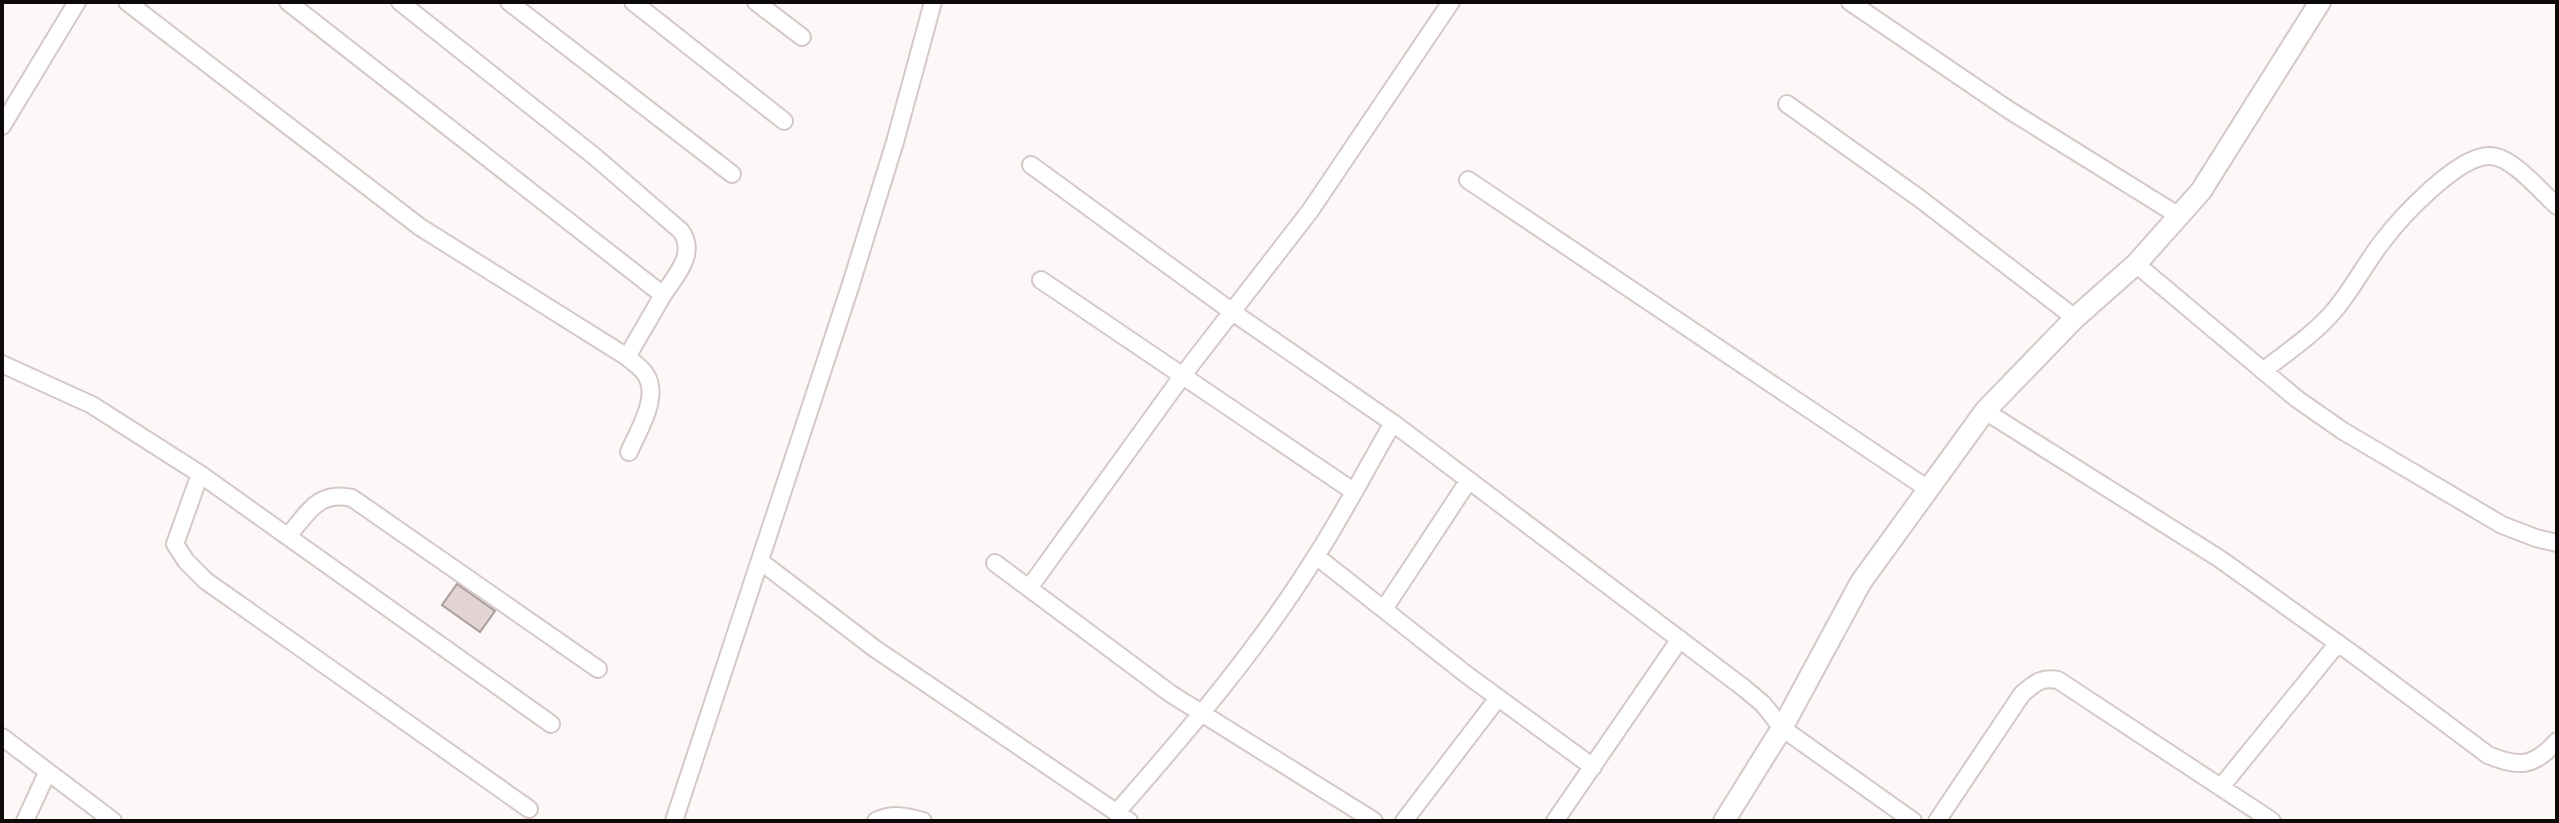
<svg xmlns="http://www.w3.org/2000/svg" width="2559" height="823" font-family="'Space Grotesk',sans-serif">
	<rect width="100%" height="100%" fill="#fdf7f7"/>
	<path fill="#e2d4d4" stroke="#ab9d9d" stroke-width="2" d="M457,584l38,27 -15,21 -38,-27z"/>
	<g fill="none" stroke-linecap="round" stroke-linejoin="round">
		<defs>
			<path id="minor" d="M127,2l293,225 207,130
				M288,2l375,293 -36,62c6,5 15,11 19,18 14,23 -8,56 -17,77
				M400,2l194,154 87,75c16,23 -5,44 -18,64
				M509,2l223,172
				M633,2l151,119
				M756,2l46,35
				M1850,2l159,108 170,106
				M1787,104l132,94 156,120
				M2,126l75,-124
				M1031,165l200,146 162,112 351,265 19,16 19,24 131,93
				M1468,180l460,309
				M2136,264l161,135 46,32 159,94 34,13 21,5
				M1041,280l312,211
				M2,364l90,41 108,69 351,250
				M2263,371c24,-19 50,-36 70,-59 19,-22 32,-48 49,-70 18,-24 76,-87 108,-86 22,0 51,36 67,50
				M1985,411l235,148 137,98 131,98c31,13 46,12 69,-14
				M200,474l-25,70 11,17 20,20 323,228
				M288,536c20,-23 30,-46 64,-38l246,171
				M1316,556l151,119 126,92
				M760,561l114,87 255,173
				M995,563l176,131 203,127
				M1029,588l154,-213 127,-164 141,-209
				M1384,609l85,-129
				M2,737l111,84
				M2221,787l117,-144
				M1117,812c71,-81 142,-164 199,-256 28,-43 51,-89 77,-133
				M25,821l22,-48
				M674,821l176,-534 45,-145 38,-140
				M876,821c16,-8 30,-5 47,0
				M1404,821l94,-123
				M1555,821l125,-182
				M1937,821l85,-127c13,-11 19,-17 36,-14l214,141"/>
			<path id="tertiary" d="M1724,821l58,-93 79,-146 124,-171 90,-93 61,-54 65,-73 119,-189"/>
		</defs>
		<use href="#minor" stroke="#d7c8c8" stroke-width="20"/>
		<use href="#tertiary" stroke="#d7c8c8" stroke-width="24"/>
		<use href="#minor" stroke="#fff" stroke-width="16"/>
		<use href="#tertiary" stroke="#fff" stroke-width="20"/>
	</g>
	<rect width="2559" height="823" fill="none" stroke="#0f0a0a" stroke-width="8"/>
</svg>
